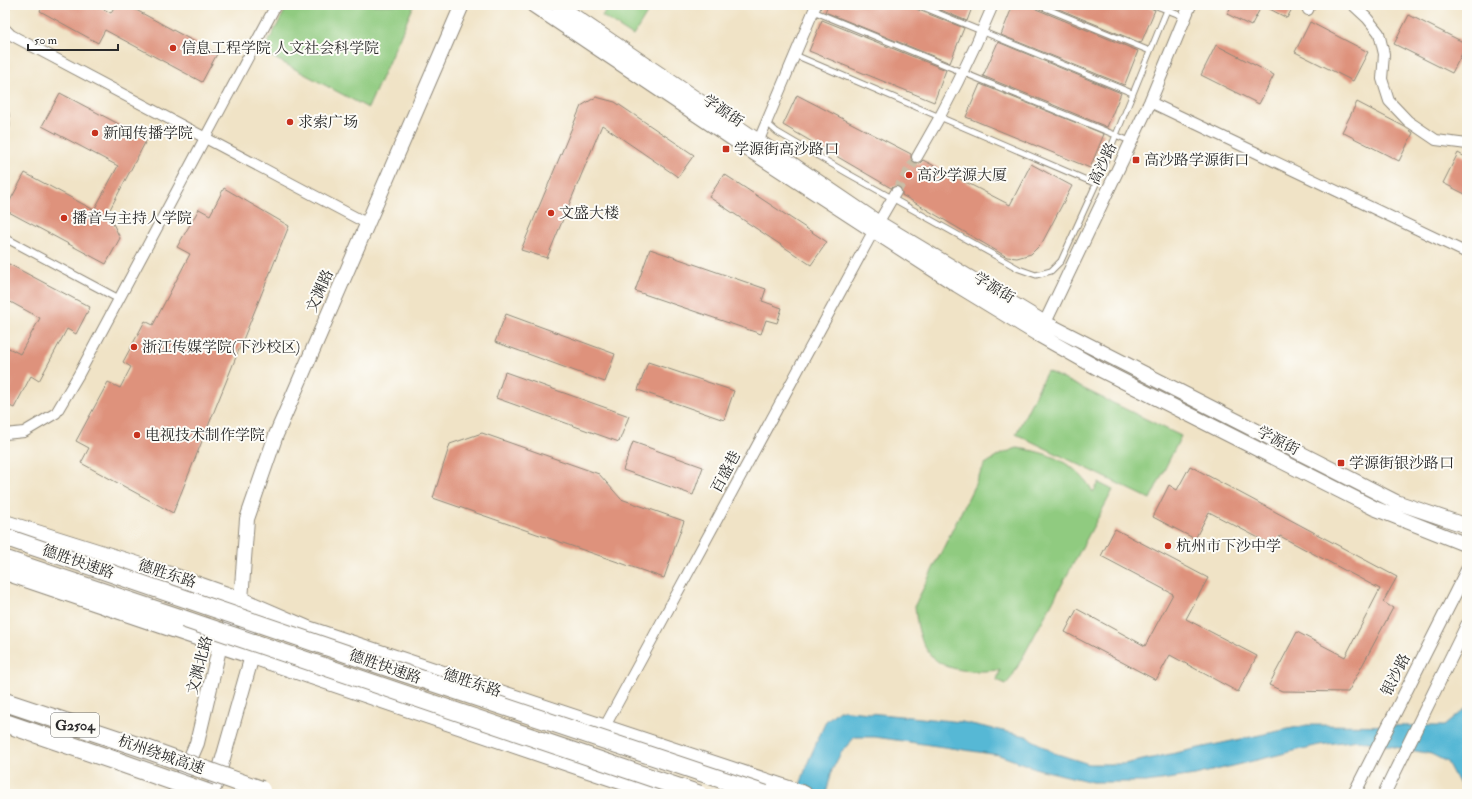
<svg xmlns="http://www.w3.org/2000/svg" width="1472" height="799" font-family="'IM FELL Double Pica','Noto Serif SC',serif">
	<rect width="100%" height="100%" fill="#fdfcf7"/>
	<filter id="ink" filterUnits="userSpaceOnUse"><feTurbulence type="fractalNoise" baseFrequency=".025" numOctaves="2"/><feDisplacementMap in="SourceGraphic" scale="8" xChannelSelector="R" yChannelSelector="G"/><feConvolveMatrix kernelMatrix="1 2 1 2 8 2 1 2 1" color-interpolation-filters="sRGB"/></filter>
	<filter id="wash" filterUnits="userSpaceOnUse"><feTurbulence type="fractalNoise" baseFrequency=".012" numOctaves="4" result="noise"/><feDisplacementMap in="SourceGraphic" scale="16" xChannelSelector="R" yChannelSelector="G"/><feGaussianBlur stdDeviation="0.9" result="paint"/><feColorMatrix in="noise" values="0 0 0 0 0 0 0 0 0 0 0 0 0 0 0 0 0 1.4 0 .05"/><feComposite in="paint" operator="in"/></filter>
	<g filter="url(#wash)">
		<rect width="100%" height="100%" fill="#f0e3c6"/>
		<path fill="#90cb80" stroke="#5e7b56" d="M288,5h126l-46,103 -105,-56z
			M609,5h32l8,5 -16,26 -31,-20z
			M1047,371l134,65 -31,63 -134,-65z
			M1017,448c31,4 60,15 76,44l6,-9 14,7 -101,187 -6,7 -9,-4 3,-10c-56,5 -81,-6 -85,-65l70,-141 16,-10z"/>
		<path fill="#56b8d5" stroke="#407280" d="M1467,707v85l-10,-11 -10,-19 -16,-8 -73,-14 -39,5 -124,30 -49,7h-54l-54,-13 -39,-14 -124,-18h-20l-13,14 -10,19 -6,24h-29l11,-32 18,-41 13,-11 123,12 64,14 28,17 35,11h35l183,-39 137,1z"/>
		<g id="blocks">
			<path fill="#de927c" d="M43,5h53l15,8 4,-8h12l90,49 -15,28 -97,-52 -7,13 -58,-32z
				M828,5h86l2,4 48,19 -14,35 -125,-51z
				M929,5h44l-6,16z
				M1013,5h21l2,4 102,42 -13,33 -1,1 -123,-50z
				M1049,5h94l12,5 -14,33z
				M1232,5h62l-7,13 -25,-13 -11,21 -24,-12z
				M1409,15l58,29 -15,29 -58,-29z
				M822,20l124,50 -12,32 -125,-51z
				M1310,22l58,30 -15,29 -58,-29z
				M998,42l123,51 -14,34 -124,-51z
				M1216,45l58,30 -15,29 -58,-29z
				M980,84l124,50 -14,34 -124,-51z
				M60,93l87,46 -39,74 12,25 -14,26 -101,-54 20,-37 69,37 24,-44 -76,-40z
				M797,95l114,59v6l3,3h6l3,-3 87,45 21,-41 41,22 -30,57 -11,11 -14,4 -10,-1 -105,-62v-3l-2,-5 -4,-1 -5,2 -108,-63z
				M596,97l19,5 79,53 -16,22 -76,-52 -55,133 -26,-8 60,-144z
				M1357,102l48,25 8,6 -14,28 -57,-29z
				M1458,153l9,5v37l-24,-12z
				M724,174l103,68 -16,23 -102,-68z
				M224,188l65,38 -116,287 -92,-50 8,-15 -13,-7 32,-59 12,6 11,-21 -8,-5 22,-41 8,4 37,-71 -13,-7 22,-38 11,6z
				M650,249l116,40 -4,12 20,7 -5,15 -11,-3 -5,14 -126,-43z
				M5,262l85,45 -14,27 -9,-5 -28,52 -8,-5 -17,32 -9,-4v-58l15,8 20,-36 -35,-19z
				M506,314l109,40 -10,28 -110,-40z
				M648,362l86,29 -10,29 -86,-30z
				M505,372l124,44 -10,26 -123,-44z
				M482,433l117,41 22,25 63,22 -20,57 -231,-80 17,-54z
				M633,442l70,25 -10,28 -70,-25z
				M1190,466l207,111 -14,25 10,6 -45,84 -66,-1 -13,-6 28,-53 48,25 35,-68 -100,-53 -6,10 -65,-34 -14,27 -42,-22 16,-32 8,5z
				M1115,529l93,49 -22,41 71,37 -19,36 -68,-37 -14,25 -91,-48 12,-23 68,37 28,-52 -72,-38z"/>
		</g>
	</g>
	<g filter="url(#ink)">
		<use href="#blocks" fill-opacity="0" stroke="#8e8778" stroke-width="1"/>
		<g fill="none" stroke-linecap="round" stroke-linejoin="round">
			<path stroke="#c9bea7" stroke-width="10" stroke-dasharray="10 5" stroke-linecap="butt" d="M896,192l21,-35"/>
			<defs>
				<path id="service" d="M918,5l214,88
					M1038,5l112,46
					M1154,5l31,12
					M813,11l317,130
					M795,55l301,129
					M767,123l10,9 70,41 172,96 17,6 15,-4 10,-10 35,-77 73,-179"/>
				<path id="pedestrian" d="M5,114l1,11 -1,6
					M5,238l114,61"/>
				<path id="minor" d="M1353,5l14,13 12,15 5,21 -2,25 7,22 19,20 28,19 31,4
					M5,6v-1
					M1308,10l2,-5
					M5,29l6,6 357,189
					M1150,102l317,151
					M756,147l60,-142
					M917,157c29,-49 54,-99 76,-152
					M5,434l19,-2 32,-19 23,-39 197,-369
					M604,728l270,-498 22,-38"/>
				<path id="tertiary" d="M1041,331l109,-229 40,-97
					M1354,794l113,-224
					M1384,794l83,-169"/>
				<path id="secondary" d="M533,5l221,148 203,132 82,50 62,35 273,138 93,37
					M558,5l321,218 166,100 351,179 71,24
					M175,794l22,-51 23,-98 19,-40
					M211,794l5,-11 36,-127 -11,-56 6,-81 29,-84 186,-430"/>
				<path id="primary" d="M5,523l165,52 71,25 67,29 496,165
					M5,572l654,222"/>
				<path id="trunk" d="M5,559l179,60"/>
				<path id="motorway" d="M5,702l141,47
					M5,723l114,39"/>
			</defs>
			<use href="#service" stroke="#8e8778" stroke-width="7"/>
			<use href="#pedestrian" stroke="#8e8778" stroke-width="9"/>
			<use href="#minor" stroke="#8e8778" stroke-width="12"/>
			<use href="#tertiary" stroke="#8e8778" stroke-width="14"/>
			<use href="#secondary" stroke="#8e8778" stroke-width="16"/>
			<use href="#primary" stroke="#8e8778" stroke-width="18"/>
			<use href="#trunk" stroke="#8e8778" stroke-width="19"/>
			<use href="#motorway" stroke="#8e8778" stroke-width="20"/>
			<use href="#service" stroke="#fff" stroke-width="5"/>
			<use href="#pedestrian" stroke="#fff" stroke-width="7"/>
			<use href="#minor" stroke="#fff" stroke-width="10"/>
			<use href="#tertiary" stroke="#fff" stroke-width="12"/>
			<use href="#secondary" stroke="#fff" stroke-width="14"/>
			<use href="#primary" stroke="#fff" stroke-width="16"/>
			<use href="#trunk" stroke="#fff" stroke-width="17"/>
			<use href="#motorway" stroke="#fff" stroke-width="18"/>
			<defs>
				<path id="trunk-bridge" d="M5,537l366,125 394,132
					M184,619l515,175"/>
				<path id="motorway-bridge" d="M146,749l115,41
					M119,762l91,32"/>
			</defs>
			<use href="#trunk-bridge" stroke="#8e8778" stroke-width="19" stroke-linecap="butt"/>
			<use href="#motorway-bridge" stroke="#8e8778" stroke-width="20" stroke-linecap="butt"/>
			<use href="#trunk-bridge" stroke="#fff" stroke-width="17"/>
			<use href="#motorway-bridge" stroke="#fff" stroke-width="18"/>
		</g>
	</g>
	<g fill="#c8321e" stroke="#fdfcf7" stroke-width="1.5">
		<circle cx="173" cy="48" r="4"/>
		<circle cx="290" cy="122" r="4"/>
		<circle cx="95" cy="133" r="4"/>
		<rect x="722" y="145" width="8" height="8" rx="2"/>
		<rect x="1132" y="156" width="8" height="8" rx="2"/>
		<circle cx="909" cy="175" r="4"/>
		<circle cx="551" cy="213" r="4"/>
		<circle cx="64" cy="218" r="4"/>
		<circle cx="134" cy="347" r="4"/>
		<circle cx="137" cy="435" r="4"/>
		<rect x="1337" y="459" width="8" height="8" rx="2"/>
		<circle cx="1168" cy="546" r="4"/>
	</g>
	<g text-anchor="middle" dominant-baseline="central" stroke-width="4" stroke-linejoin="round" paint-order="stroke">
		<rect fill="#fdfcf7" stroke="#6a6a68" stroke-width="1" x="51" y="713" width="48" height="24" rx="3"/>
		<g font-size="14" font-weight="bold" fill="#2b2b2b">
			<text x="75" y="725">G2504</text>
		</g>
		<g font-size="15" fill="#2b2b2b" stroke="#fdfcf7" text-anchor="start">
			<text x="181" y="48">信息工程学院 人文社会科学院</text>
			<text x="298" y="122">求索广场</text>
			<text x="103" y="133">新闻传播学院</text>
			<text x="734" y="149">学源街高沙路口</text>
			<text x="1144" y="160">高沙路学源街口</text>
			<text x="917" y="175">高沙学源大厦</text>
			<text x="559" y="213">文盛大楼</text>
			<text x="72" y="218">播音与主持人学院</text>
			<text x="142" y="347">浙江传媒学院(下沙校区)</text>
			<text x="145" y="435">电视技术制作学院</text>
			<text x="1349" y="463">学源街银沙路口</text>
			<text x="1176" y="546">杭州市下沙中学</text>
		</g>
		<g font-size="15" fill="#2b2b2b" stroke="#fdfcf7">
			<text transform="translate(723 111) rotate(34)">学源街</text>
			<text transform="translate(1103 164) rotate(-65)">高沙路</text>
			<text transform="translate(994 288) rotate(31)">学源街</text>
			<text transform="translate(320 291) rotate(-66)">文渊路</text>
			<text transform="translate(1278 441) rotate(27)">学源街</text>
			<text transform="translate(726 472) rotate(-62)">百盛巷</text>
			<text transform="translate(78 562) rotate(19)">德胜快速路</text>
			<text transform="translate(167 574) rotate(18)">德胜东路</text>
			<text transform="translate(200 665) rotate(-75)">文渊北路</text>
			<text transform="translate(385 667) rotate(19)">德胜快速路</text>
			<text transform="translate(1396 675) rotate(-63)">银沙路</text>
			<text transform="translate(472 683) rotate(18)">德胜东路</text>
			<text transform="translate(161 755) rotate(19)">杭州绕城高速</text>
		</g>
	</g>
	<rect width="1472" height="799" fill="none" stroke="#fdfcf7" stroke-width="20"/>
	<path d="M28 44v6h90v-6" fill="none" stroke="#2b2b2b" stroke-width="2"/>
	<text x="34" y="44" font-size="12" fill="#2b2b2b" stroke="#fdfcf7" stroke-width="3" paint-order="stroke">50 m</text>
</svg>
